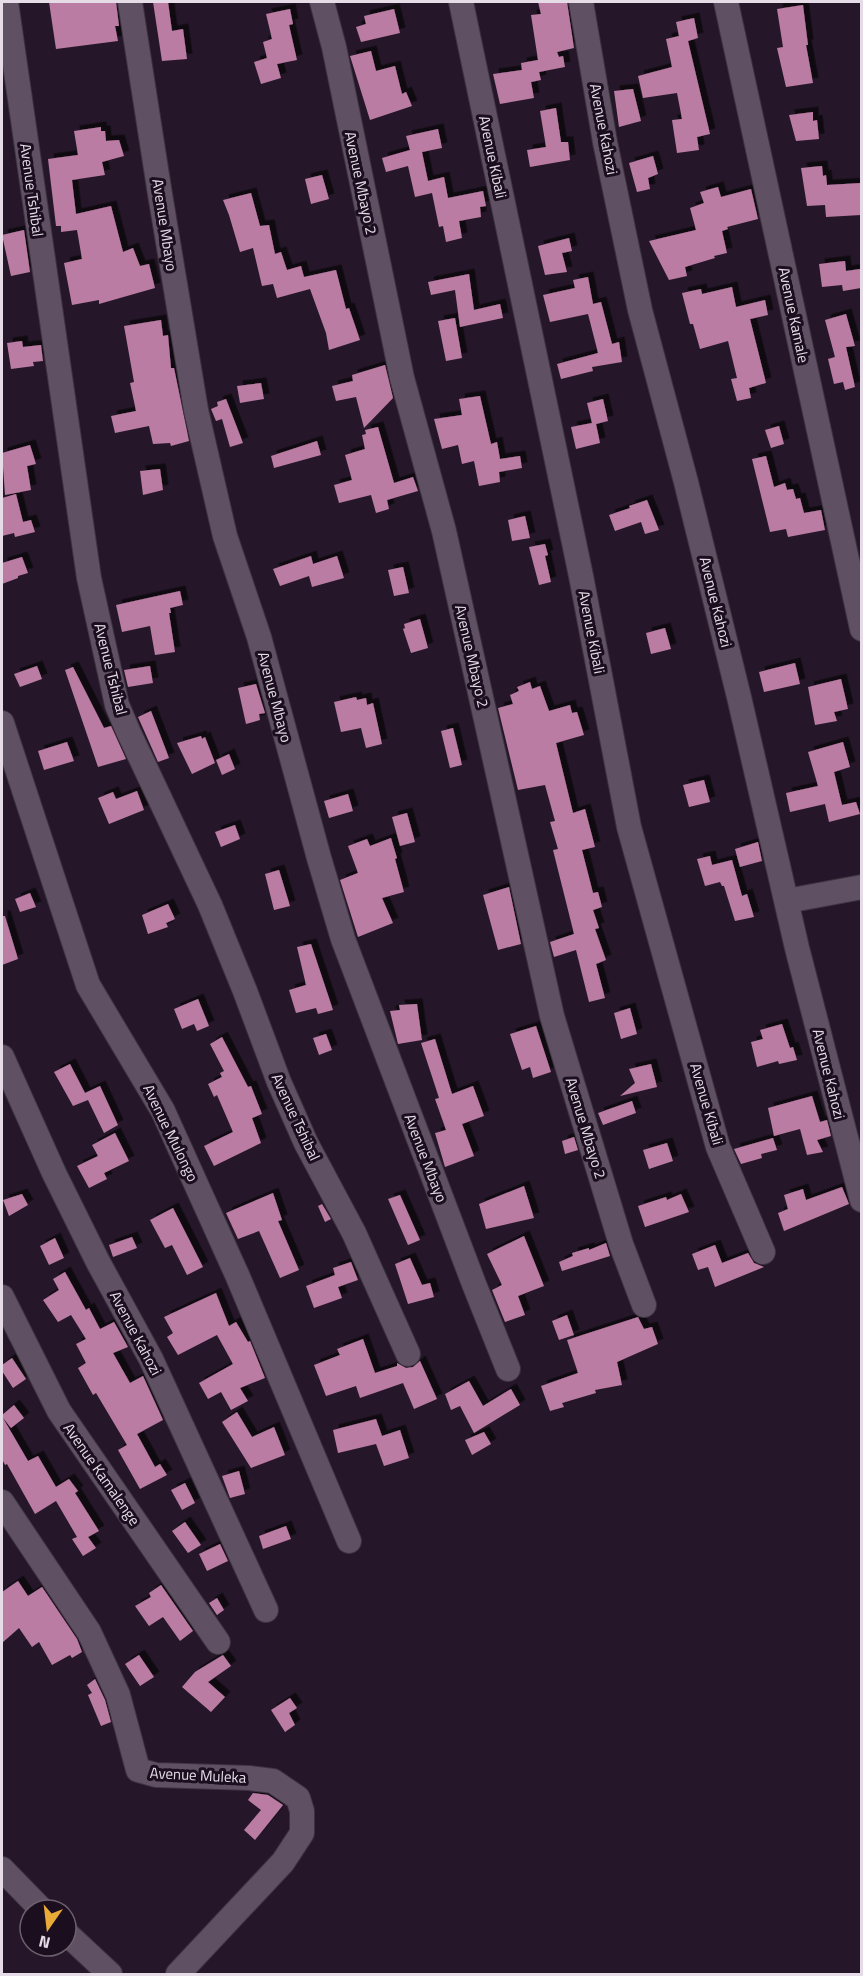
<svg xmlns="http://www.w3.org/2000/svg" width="863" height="1976" font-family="'Titillium Web',sans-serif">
	<defs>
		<filter id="shadow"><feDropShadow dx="5.5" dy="-5.5" stdDeviation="0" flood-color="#0009"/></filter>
	</defs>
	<rect width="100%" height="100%" fill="#251729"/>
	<path fill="#bb7ca3" filter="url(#shadow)" d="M49,2h67l3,24h-4l3,15 -62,8z
		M153,2h15l4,29 11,-2 4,30 -25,2z
		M538,2h29l7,46 -17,4 2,5 4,-1 2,11 -26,5 2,8 -10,2 3,16 -34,6 -7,-30 29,-4 -1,-7 17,-3 -7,-45 10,-1z
		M803,5l5,40h-2l7,38 -27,4 -9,-39 6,-1 -6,-38z
		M290,9l3,15 -4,1 8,35 -20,4 4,14 -20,6 -7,-22 13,-4 -4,-16 9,-3 -6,-25z
		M394,9l6,24 -39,9 -5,-15 10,-3 -2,-8z
		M694,18l4,20 -10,3 22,93 -13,3 2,13 -22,3 -5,-33 10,-1 -5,-26 -34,5 -5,-22 34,-9 -6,-28 13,-3 -3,-14z
		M371,51l5,20 19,-5 7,28 4,-2 6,14 -42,14 -20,-64z
		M633,89l8,32 -22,6 -5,-36z
		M556,108l5,34h7l2,18 -40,7 -3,-17 19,-3 -6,-36z
		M813,112v9l4,-1 2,19 -23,2 -7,-26z
		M101,127v4h4l1,10 13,-1 5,16 -22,6 3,13 -33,5 4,34 35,-8 12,46 10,-4 7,18 9,-2 6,24 -56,16v-4l-27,5 -8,-42 18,-4 -5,-29 -16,2v-6h-5l-8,-67 30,-4 -4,-24z
		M438,129l4,19 -20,4 6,29 16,-4 4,21 35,-7 3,15 -6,1 1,10 -22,4 3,17 -16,4 -3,-16 -4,1 -7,-34 -17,4 -7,-31 -22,6 -4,-14 28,-8 -4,-14z
		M653,156l5,18 -10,4 2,11 -13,3 -8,-29z
		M822,166l1,10 3,-1 1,10 34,-2v32l-35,2 -1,-12 -18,1 -6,-38z
		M322,175l7,24 -18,5 -6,-25z
		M718,187l3,10 30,-8 7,30 -31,8 1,2 -6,2 5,22 -13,3 1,2 -30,9 2,9 -18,4 -20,-39 47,-11 -6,-22 14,-5 -4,-11z
		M251,193l9,33 9,-1 6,29 6,-2 6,18 14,-4 3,11 32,-7 10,39 3,-1 11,32 -31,10 -3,-17 -16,-44 -33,9 -4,-14 -11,2 -9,-38 -13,4 -11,-37 -6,-15z
		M24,230l6,42 -19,4 -9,-41z
		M569,238l3,13 -10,2 5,19 -22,3 -7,-29z
		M845,261l1,10 14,-2 1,19 -18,3 -1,-6 -20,2 -3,-23z
		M469,274l5,36 26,-6 3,14 -43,9 -5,-37 -24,5 -3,-13z
		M588,277l5,27 8,-2 11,42 7,-2 3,20 -30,5 1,4 -32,8 -4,-15 41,-11 -10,-39 -38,8 -7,-27 32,-7 -2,-8z
		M732,287l4,20 29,-7 3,15 -18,4 16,64 -17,5 2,10 -14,3 -6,-22 6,-1 -9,-37 -28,8 -7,-25h-3l-8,-31 19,-4 1,5z
		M846,314l9,32 -9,1 9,40 -10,3 -2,-8 -9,2 -6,-25 7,-2 -10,-37z
		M455,318l7,40 -16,3 -8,-40z
		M161,320l2,16 5,-1 3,33h3l15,73 -18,5 -1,-3 -17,1 -4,-18 -34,7 -4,-17 25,-5 -6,-28 4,-1 -10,-56z
		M22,341l1,6 18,-2 2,16 -10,1 1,4 -23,3 -4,-26z
		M385,365l8,33 -29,30 -8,-31 -20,4 -4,-15 21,-5 -1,-6z
		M261,383l3,16 -24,4 -3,-17z
		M480,396l11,48 6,-2 3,17 20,-3 2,12 -23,4 1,10 -21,4 -5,-25 -12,3 -4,-19 -16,4 -8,-30 28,-4 -3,-16z
		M226,399l17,44 -13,4 -8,-28 -6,2 -5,-12 7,-3 -1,-4z
		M603,399l5,22 -12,3 4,19 -24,6 -5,-22 21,-4 -5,-20z
		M779,426l5,18 -13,4 -6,-18z
		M378,427l16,56 19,-6 5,14 -31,9 2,9 -13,4 -5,-18 -32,8 -5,-18 18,-5 -7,-25 20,-6 -3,-14 4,-1 -1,-4z
		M317,441l4,14 -47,13 -3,-12z
		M30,445l6,19 -9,2 4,24 -26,5 -3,-42z
		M766,456l8,31 11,-4 2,7 6,-1 3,10 4,-1 4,15 17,-3 4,20 -37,7 -2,-8 -16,3 -18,-73z
		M160,469l3,21 -20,5 -3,-24z
		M16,494l7,28 8,-2 4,12 -20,5 -1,-4 -12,3v-38z
		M647,500l12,30 -14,4 -4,-12 -26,9 -6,-16 21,-7 -1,-2z
		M525,516l5,22 -18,3 -4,-21z
		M545,544l3,11 -3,1 6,26 -12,3 -10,-38z
		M311,556l2,8 24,-8 7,22 -32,9 -3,-11 -29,10 -7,-17z
		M22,557l6,16 -10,3v2l-16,6v-21z
		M403,567l6,26 -15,3 -6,-26z
		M180,591l3,14 -13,3 1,5h-2l6,39 -20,3 -5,-29 -28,6 -6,-27z
		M420,619l8,29 -17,5 -8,-24 2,-1 -1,-4z
		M665,628l6,21 -20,5 -5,-21z
		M795,663l5,21 -36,8 -5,-20z
		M37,666l5,13 -22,8 -6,-13z
		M150,666l3,17 -25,4 -4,-17z
		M73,667l31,61 7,-2 15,33 -28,8 -33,-97z
		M841,679l7,30 -14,3 3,9 -22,4 -7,-38z
		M530,682l2,7 8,-3 9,25 21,-6 2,8 5,-1 7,23 -28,8 17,70 12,-4 10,38 -13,3 11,43 5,-1 4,15 -9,3 6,18 -4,1 11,31 -10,4 9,34 -16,4 -13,-52 -22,7 -4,-15 24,-8 -21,-84 5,-1 -8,-27 5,-1 -10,-36 -27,5 -20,-82 15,-4 -3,-9 9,-4 -2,-4z
		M256,684l9,29 -6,1 1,6 -14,4 -8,-36z
		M356,697l1,3 9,-2 1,7 6,-2 9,41 -16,4 -5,-20 -20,4 -7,-30z
		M151,711l18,47 -11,4 -20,-45z
		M453,728l9,37 -12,3 -9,-37z
		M201,736l1,3 3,-2 10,26 -23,11 -15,-31z
		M67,742l7,19 -30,9 -6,-19z
		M843,742l7,25 -16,5 8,33 14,-3 4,12 -31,8 -4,-18 -35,8 -4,-19 32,-7 -10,-34z
		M229,754l6,15 -13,6 -6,-15z
		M704,780l6,22 -21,5 -6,-22z
		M137,791l7,19 -35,14 -11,-26 15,-6 3,7z
		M348,794l5,17 -24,7 -5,-17z
		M407,813l8,29 -15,4 -8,-29z
		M235,825l5,14 -19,8 -6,-15z
		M391,838l6,20 -2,1 9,33 -22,6 11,25 -35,14 -18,-57 18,-7 -10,-27 19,-7 3,7z
		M758,842l4,19 -22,6 -5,-18z
		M710,856l2,9 20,-5 10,36 5,-2 7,23 -19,4 -11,-35h-2l-2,-4 -15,4 -8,-27z
		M279,870l11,36 -16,4 -9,-36z
		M509,887l12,57 -23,6 -15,-55z
		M30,893l6,14 -16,5 -5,-13z
		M168,904l7,15 -9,4 2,4 -20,7 -6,-19z
		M2,916h3l13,43 -16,6z
		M311,944l22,66 -15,4 -2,-6 -20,5 -7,-23 17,-5 -9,-38z
		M198,999l11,27 -12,5 -3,-7 -12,5 -8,-20z
		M417,1004l5,36 -24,4 -8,-33 10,-1 -1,-5z
		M630,1008l7,26 -16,5 -7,-26z
		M782,1024l8,24 3,-1 4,13 -18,4 -1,-3 -21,6 -6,-25 12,-3 -3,-9z
		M536,1026l15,46 -18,6 -3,-11 -8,3 -12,-36z
		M326,1034l6,16 -13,5 -6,-17z
		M222,1037l26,50 3,-1 11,28 -10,4 9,25 -47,23 -10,-20 29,-14 -16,-37 -3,2 -6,-13 14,-7 -2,-4 4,-2 -14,-27z
		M435,1039l17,55 21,-8 11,30 -22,8 12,32 -29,11 -10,-34 11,-3 -11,-31 4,-1 -18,-55z
		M70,1064l15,29 15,-7 18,39 -14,8 -16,-33 -15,6 -19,-34z
		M651,1064l6,23 -37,9 15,-13 -6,-14z
		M812,1096l8,26 7,-2 4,16 -14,4 6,12 -16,3 -7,-26 -26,7 -6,-28z
		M632,1101l4,12 -33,12 -5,-12z
		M115,1133l14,28 -25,12 3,6 -18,9 -12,-22 21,-10 -6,-11z
		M574,1137l4,13 -13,4 -3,-13z
		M773,1138l4,12 -16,4 1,4 -21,6 -7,-15z
		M667,1143l6,18 -24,8 -6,-19z
		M524,1186l10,32 -48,11 -7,-25z
		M842,1187l7,17 -65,27 -6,-18 10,-4 -4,-14 19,-6 3,11z
		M273,1193l9,27 -4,1 21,49 -19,8 -21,-47 -21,8 -12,-26z
		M22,1194l6,11 -19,11 -6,-16z
		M681,1194l8,18 -44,15 -7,-21 28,-9 1,3z
		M400,1195l20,45 -12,5 -20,-46z
		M322,1204l9,15 -6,3 -7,-16z
		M173,1208l30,59 -16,8 -15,-30 -7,3 -15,-28z
		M524,1236l20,50 -26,10 7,19 -20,7 -13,-32 10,-5 -15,-31z
		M132,1237l5,11 -24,9 -4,-12z
		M55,1238l9,20 -15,7 -9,-19z
		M606,1243l4,13 -48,15 -3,-9 14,-6 -1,-3 17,-5v2z
		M715,1245l7,18 26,-10 6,10 10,4 -49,20 -7,-20 -10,3 -6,-16z
		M410,1258l12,27 8,-2 4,14 -26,7 -13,-40z
		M351,1262l7,18 -20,7 4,11 -28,10 -8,-22 29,-11 -2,-7z
		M65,1272l21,38 3,-2 11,21 14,-7 14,25 -15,6 17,30 13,-7 20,44 -26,14 18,33 5,-3 7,11 -27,14 -22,-39 9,-5 -31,-52 -3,2 -15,-27 8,-5 -10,-19 10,-5 -15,-24 -13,7 -15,-22 16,-10 -6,-11z
		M216,1293l13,33 7,-4 12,20 2,-1 15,37 -25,10 8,13 -17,9 -10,-18 -13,7 -9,-16 34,-19 -16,-29 -39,20 -11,-18 6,-4 -9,-16z
		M567,1315l7,20 -15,5 -7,-19z
		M638,1317l6,12 8,-2 6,17 -41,18 5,23 -27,5 1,3 -34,10 2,4 -14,4 -9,-25 37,-13 -11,-33z
		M363,1339l12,34 22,-7v-3l9,5 7,-1 7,-6 17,38 -23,10 -11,-26 -43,15 -4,-12 -30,10 -12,-31 26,-10 -3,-6z
		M12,1358l14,21 -13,9 -11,-17v-6z
		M469,1381l14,25 28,-17 9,16 -46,28 -14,-27 -9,4 -6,-16z
		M14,1405l10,13 -13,10 -8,-10 25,43 10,-5 18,31 13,-8 9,12 -3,2 24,38 -11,6 8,11 -13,8 -11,-17 5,-2 -21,-36 -21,13 -28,-50 -2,1 -3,-6v-44z
		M237,1412l15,25 22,-10 11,28 -34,13 -29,-46z
		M376,1419l6,17 18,-6 9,28 -25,8 -8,-22 -38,9 -5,-23z
		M484,1432l7,12 -19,11 -7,-15z
		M239,1471l6,23 -15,4 -8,-22z
		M185,1483l10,20 -13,7 -11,-20z
		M185,1522l16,23 -13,8 -16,-22z
		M286,1526l5,13 -28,10 -4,-13z
		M220,1544l8,17 -21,10 -8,-17z
		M18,1581l10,15 14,-9 35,52 5,13 -10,6 -2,-3 -18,10 -13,-23 -7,5 -13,-19 -17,15v-51z
		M161,1585l32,46 -13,10 -17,-24 -14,9 -14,-20 16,-9 -2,-4z
		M217,1598l7,12 -7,5 -8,-12z
		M139,1655l15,22 -14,9 -15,-22z
		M223,1655l8,11 -23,16 17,15 -14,15 -29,-25 13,-15z
		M95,1679l10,21 6,22 -10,4 -13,-31 4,-2 -5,-8z
		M290,1698l7,10 -8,5 6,12 -10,7 -14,-22z
		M253,1793l15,2 15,10 -28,35 -11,-10 17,-20 -13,-10z"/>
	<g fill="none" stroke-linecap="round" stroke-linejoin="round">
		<defs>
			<path id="minor" d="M6,2l83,576 28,127 11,26 82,174 35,86 34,91 27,61 48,90 54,121
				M130,2l29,186 37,222 29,126 34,101 60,221 24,81 131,345 34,85
				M322,2l12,45 68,331 42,153 108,485 69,228 23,61
				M461,2l120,574 48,251 89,320 45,105
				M581,2l24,140 35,168 46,172 53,215 58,251 65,252
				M726,2l136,627
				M2,723l86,262 75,126 75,166 111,264
				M787,901l75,-14
				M2,1057l52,116 44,89 53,97 115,251
				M2,1297l57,114 159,231
				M2,1502l87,130 29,63 20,75 18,5 93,3 24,3 25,17 4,13v22l-19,29 -105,112
				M2,1869l40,41
				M66,1933l44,41"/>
		</defs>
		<use href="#minor" stroke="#3d3340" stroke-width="26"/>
		<use href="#minor" stroke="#5f5063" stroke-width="24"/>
	</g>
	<g text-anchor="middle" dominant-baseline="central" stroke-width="6" stroke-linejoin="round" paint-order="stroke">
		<g font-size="15" fill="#e5dce8" stroke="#1b0e1f">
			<text transform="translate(604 129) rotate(79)">Avenue Kahozi</text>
			<text transform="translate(493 157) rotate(78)">Avenue Kibali</text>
			<text transform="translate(361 183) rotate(78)">Avenue Mbayo 2</text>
			<text transform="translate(32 190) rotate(82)">Avenue Tshibal</text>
			<text transform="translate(165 225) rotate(81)">Avenue Mbayo</text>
			<text transform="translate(794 315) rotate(78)">Avenue Kamale</text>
			<text transform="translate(716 602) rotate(76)">Avenue Kahozi</text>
			<text transform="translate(592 632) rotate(79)">Avenue Kibali</text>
			<text transform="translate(472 656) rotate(77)">Avenue Mbayo 2</text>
			<text transform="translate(111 669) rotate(76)">Avenue Tshibal</text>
			<text transform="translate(275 697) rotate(75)">Avenue Mbayo</text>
			<text transform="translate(829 1074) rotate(76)">Avenue Kahozi</text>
			<text transform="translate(707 1104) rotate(74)">Avenue Kibali</text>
			<text transform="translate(296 1117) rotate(65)">Avenue Tshibal</text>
			<text transform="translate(586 1128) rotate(73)">Avenue Mbayo 2</text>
			<text transform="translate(171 1133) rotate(64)">Avenue Mulongo</text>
			<text transform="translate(426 1158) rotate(69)">Avenue Mbayo</text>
			<text transform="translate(136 1333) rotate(62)">Avenue Kahozi</text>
			<text transform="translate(102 1474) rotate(55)">Avenue Kamalenge</text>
			<text transform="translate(198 1775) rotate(3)">Avenue Muleka</text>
		</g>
	</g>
	<rect width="863" height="1976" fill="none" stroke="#e5dce8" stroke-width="6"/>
	<g transform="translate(48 1928) rotate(194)"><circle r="28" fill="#1b0e1f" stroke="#6c606f" stroke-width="1.5"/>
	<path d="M0-4.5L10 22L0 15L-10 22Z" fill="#e9aa38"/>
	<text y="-9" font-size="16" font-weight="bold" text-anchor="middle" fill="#e5dce8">N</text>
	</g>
</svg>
